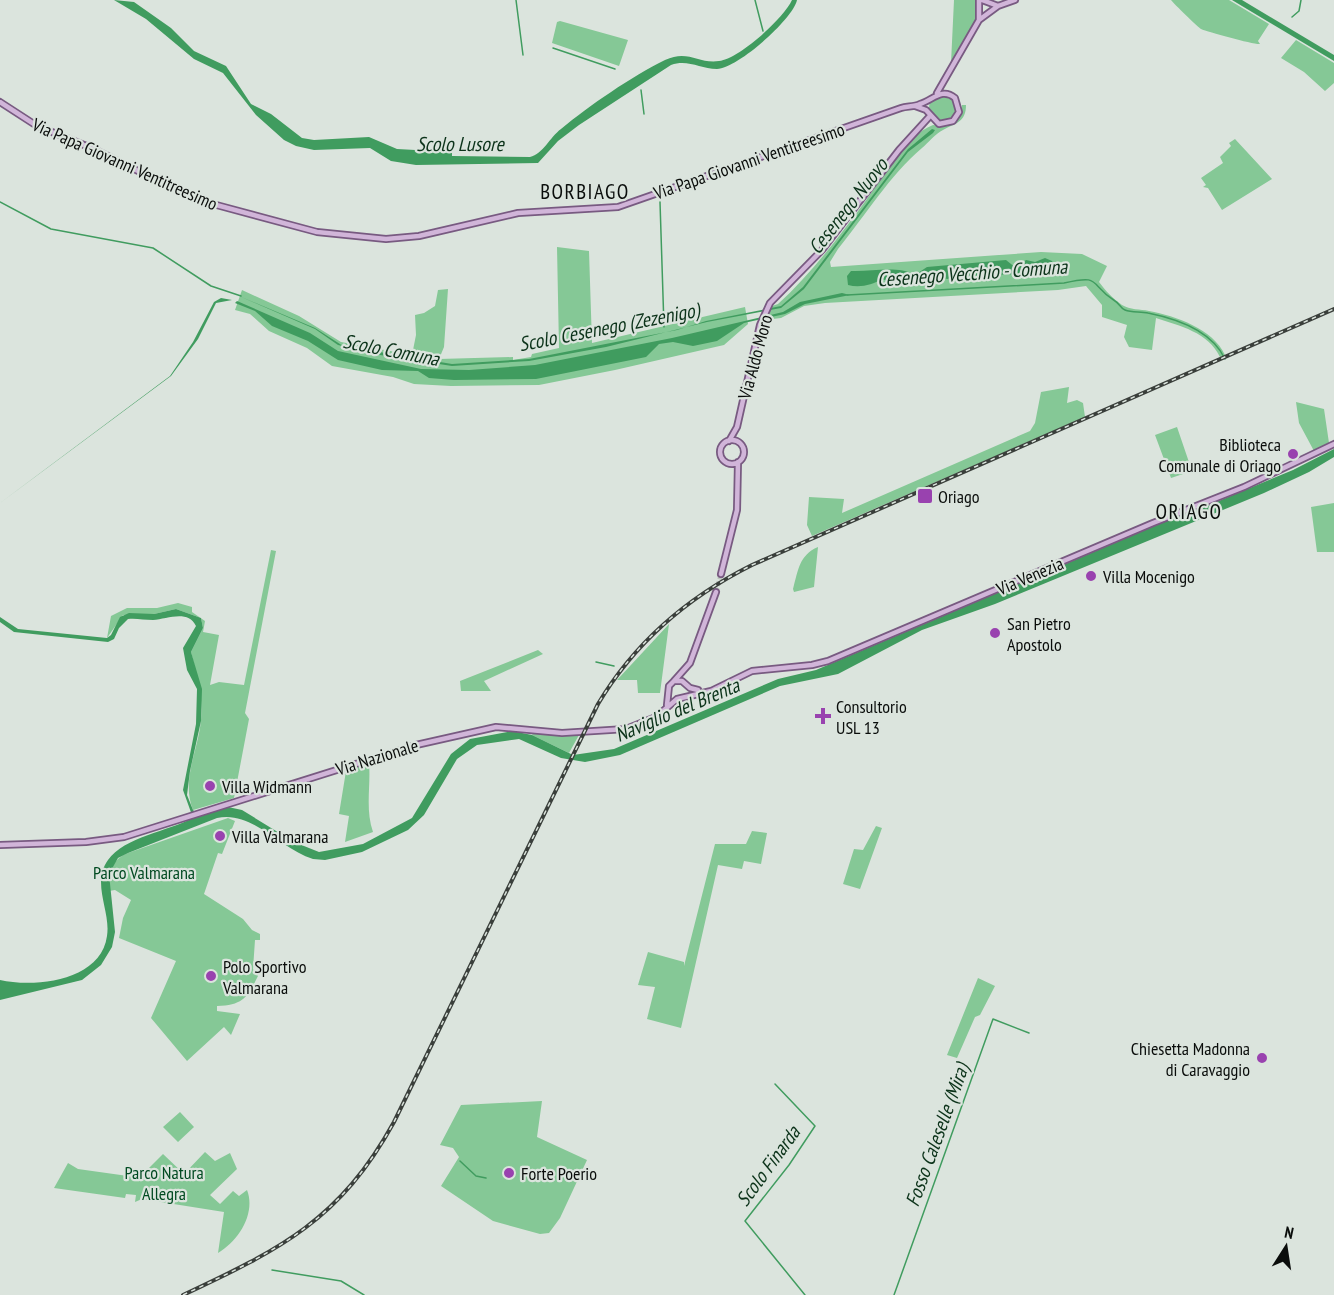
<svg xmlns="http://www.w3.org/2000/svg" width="1334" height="1295" font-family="'PT Sans Narrow',sans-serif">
	<rect width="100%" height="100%" fill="#dbe4dd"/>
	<path fill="#85c896" d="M954,0h22l2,18 -27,45z
		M1171,0h58l40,24 -11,17 2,3c-5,1 -52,-12 -59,-15 -2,-1 -28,-26 -30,-29z
		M560,21l68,19 -9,26 -67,-23 5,-21z
		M1296,40l38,23v20l-9,8 -21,-19 -23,-14z
		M929 108a14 14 0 1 1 28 0a14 14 0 1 1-28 0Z
		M962,105h4c0,17 -10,18 -23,25 -7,3 -15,13 -21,18 -32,27 -57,68 -84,101l-8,13 1,5 210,-15 41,2 25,12 -8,16c7,9 13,16 23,23 8,5 18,4 27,6 27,5 64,18 76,44l-5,2c-12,-25 -40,-31 -64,-39l-4,32 -23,-3 -5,-10 3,-12 -25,-8v-12l-16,-19 -28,4 -233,13 -21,3 -23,12 -17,2 8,-14 6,-2c32,-29 60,-66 86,-101 18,-24 40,-67 69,-78 17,2 28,-1 29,-20z
		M1235,139l37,40 -50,31 -14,-22 -5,-1 3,-2 -5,-7 22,-15 -3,-6 11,-11 -2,-3z
		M557,247l32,4 3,92 153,-36 3,17 -24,21 -109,25 -76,15 -88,1 -37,-2 -21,-7 -61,-11 -25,-18 -38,-17 -19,-17 -15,-4 7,-20 57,26 42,26 71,13 4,-20 -1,-20 9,-2 11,-7 3,-16 10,-1 -4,58 -5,12 74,-2v3l18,-3 1,-3 27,-6z
		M1069,387l-2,16 10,-3 6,3 2,14 -273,119 -5,-11 2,-28 35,2 -2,14 188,-82 5,-8 6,-31z
		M1296,402l28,7 5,34 -15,8 -15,-28z
		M1177,427l15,44 -21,7 -16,-43z
		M1334,503v49h-17l-6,-45z
		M818,547l-4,40 -20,5 -1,-3c5,-18 6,-34 25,-42z
		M271,550l5,1 -31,162 4,6 -15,79 -41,12c-12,-31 5,-58 8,-90 2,-27 -4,-43 -10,-68l12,-24 -2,-10 -25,-9 -22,5 -31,1 -16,23 4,-22 16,-8h30l21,-5 14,4v5l13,9 -2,11 16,3 -9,50 9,-3 25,3z
		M669,624l-9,69h-22l-1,-13h-20z
		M538,650l5,4 -59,27 7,10h-30l-1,-10z
		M534,732l45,3 -10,18 -37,-18z
		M369,763c2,23 -4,46 4,69l-28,10 4,-26 -10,-2 7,-43z
		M228,818l7,3 -13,33 -4,-1 -14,41 39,25 9,11 8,4v6h-5l-2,29 5,7c-11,22 -15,29 -41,30v5l23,3 -9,21 -7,-8 -37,34 -36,-43 25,-57 -57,-23 4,-20 8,-18 -16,-10 -6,1c-1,-18 2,-31 19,-38z
		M876,826l6,2 -22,61 -17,-5 11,-35 9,1z
		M752,831l15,2 -6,31 -17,-3 -2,8 -24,-4 -37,163 -34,-9 8,-32 -17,-2 10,-33 36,10v4l31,-122h31z
		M978,978l17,8 -15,29 -5,2 -18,41 -10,-3z
		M542,1101l-5,36 50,23 -27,58 -11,15 -9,1 -47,-13 -52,-35 18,-29 -6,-9 -13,-3 21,-40z
		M180,1112l14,15 -16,15 -15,-15z
		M205,1152l10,9 15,-8 7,16 -27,26 10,9 13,-13 6,5 8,-6c9,23 -8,51 -29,63l6,-41 -82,-13 -7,3 1,-7 -10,-1 -1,4 -71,-10 14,-25 10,6 57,8 2,-8 6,5 20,-20 21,20z"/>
	<path fill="#409c5f" d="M114,0l20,2 37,26 23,23 32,15 25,38 20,10 31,24 12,2 55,-3 28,12 55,3v4l78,1c13,-3 20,-20 31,-28 29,-24 70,-52 104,-69 23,-11 33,4 54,1 20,-2 65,-43 73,-61h5c-4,19 -59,68 -80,69 -17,0 -29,-10 -46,-4l-92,60 -21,16 -20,22 -122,2 -25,-4 -21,-13 -56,2 -18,-4 -12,-6 -28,-25 -33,-42 -29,-14 -48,-40z
		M1232,0h10l92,55v6z
		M932,129l3,1 -2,3 -25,19 -104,137 -23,19 -74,14 -101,25 -77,14 -77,5 -72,-11 -42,-10 -23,-16 -76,-33 76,32 28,18 109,18 77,-5 148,-29 29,-9 75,-15 22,-19 105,-138z
		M1045,258l7,3 4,9 -2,4c-28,1 -58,-2 -86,5l-11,-8 -9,8c-20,-3 -48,9 -66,0 -10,6 -22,9 -34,6l-1,-9 4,-5c21,1 46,-6 64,4l12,-8 79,-7 10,8 10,-8 9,2z
		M842,293l8,2 -45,9 -20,10 -41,9 -27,18 -24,5 -20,-4 -14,2 -13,13 -110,22 -82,1 -25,-2 -11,-7 -36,-1 -44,-10 -30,-19 -36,-15 -17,-15 -20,-8 2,-2 73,32 28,18 83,18 48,1 66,-5 137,-27 111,-26 17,-10z
		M221,298l11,2 -16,3 -18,36 -27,37 -171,127 170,-127 23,-34 21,-40z
		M1334,449v8l-25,15 -45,21 -269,111 -73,26 -84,44 -58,12 -160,69 -35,7 -24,-4 -42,-19 -42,6 -20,14 -33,56 -16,15 -46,22 -37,8 -12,-1c-32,-10 -61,-49 -96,-41l-89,35 -10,5 -9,16 6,58 -3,15 -11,18 -19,15 -82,20v-20c35,8 101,1 107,-44 4,-25 -16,-53 1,-76 16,-23 61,-29 85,-42l-10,-28 13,-66 1,-35 -10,-19 -4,-22 13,-22c-8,-17 -29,-7 -43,-6 -9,0 -17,-2 -25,-1l-9,9 -5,11 -6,3 -94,-10 -14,-10v-5l18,12 89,9 4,-3 9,-18 9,-4 25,1 22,-5 25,9 2,10 -12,24 11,37 -1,32 -11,50 -3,24 6,15 5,5 30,-8 14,3 52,32 25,10 44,-8 49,-26 39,-64 19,-15 42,-8 20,4 41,20 41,-6 164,-70 38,-9 369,-157h5l103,-43z"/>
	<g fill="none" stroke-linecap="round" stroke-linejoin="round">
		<path stroke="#409c5f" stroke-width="1.5" d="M516,0l7,55
			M755,0l8,31
			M1292,17l7,-6 2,-11
			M553,48l62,21
			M641,90l3,24
			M0,202l51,27 102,19 58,38 30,10
			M660,202l4,125
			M847,295l217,-12c39,-9 24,1 51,18 4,2 5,7 10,9 7,3 16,1 23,3 30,6 64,18 77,46
			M596,662l18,4
			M775,1084l40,42 -26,39 -44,56 60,74
			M460,1161l16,15 10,2
			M272,1270l69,11 23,14
			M894,1295l99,-276 36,14"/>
		<path stroke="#bcc4be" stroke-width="4.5" stroke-dasharray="4.5 2" stroke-linecap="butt" d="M716,592l5,-18"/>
		<defs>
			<path id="major" d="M979,0v20
				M982,0l16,6 17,-6
				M937,93l42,-73 19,-14
				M0,102l37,24 57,23 66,33 49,21 108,29 69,7 33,-3 99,-23 100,-6 283,-99c6,-2 13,-1 19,-4 13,-4 22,-17 35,-6l4,14 -6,9 -14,3 -13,-14 -11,-4
				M720 452a12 12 0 1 1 24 0a12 12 0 1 1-24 0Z
				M729,441l8,-14 23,-102 10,-22 52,-53 77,-100 31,-34
				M721,574l16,-64 1,-48
				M674,681l16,-18 26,-71
				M667,705l2,-19 5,-5h8l8,7 8,2
				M0,845l86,-3 38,-5 292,-92 80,-18 66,6 64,-4 30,-12 21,-18 34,-8 41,-20 60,-6 16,-4 325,-138 91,-36 90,-43"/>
		</defs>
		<use href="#major" stroke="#785a81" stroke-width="8"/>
		<use href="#major" stroke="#d1b5d9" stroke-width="4.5"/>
		<defs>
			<path id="rail" d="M183,1295c98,-46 157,-75 211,-173l204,-418c37,-62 90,-107 154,-139l582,-256"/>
		</defs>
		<use href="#rail" stroke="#3a3f3b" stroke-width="4"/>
		<use href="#rail" stroke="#dbe4dd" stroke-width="1.5" stroke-dasharray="4.5" stroke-linecap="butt"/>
	</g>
	<g fill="#9942af" stroke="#dbe4dd" stroke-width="2">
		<circle cx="1293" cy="454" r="6"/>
		<rect x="917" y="488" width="16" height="16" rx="3"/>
		<circle cx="1091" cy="576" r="6"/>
		<circle cx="995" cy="633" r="6"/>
		<path d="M820 707h6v6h6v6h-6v6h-6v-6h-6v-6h6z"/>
		<circle cx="210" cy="786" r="6"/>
		<circle cx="220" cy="836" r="6"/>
		<circle cx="211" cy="976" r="6"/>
		<circle cx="1262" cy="1058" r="6"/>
		<circle cx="509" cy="1173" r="6"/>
	</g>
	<g text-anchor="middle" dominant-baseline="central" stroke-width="4.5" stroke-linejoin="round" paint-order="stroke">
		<g font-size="18" fill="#0a0d0b" stroke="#dbe4dd">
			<text transform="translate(749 161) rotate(-19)">Via Papa Giovanni Ventitreesimo</text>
			<text transform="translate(125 164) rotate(24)">Via Papa Giovanni Ventitreesimo</text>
			<text transform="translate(755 357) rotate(-75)">Via Aldo Moro</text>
			<text transform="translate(1030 576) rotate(-23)">Via Venezia</text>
			<text transform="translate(377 757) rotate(-17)">Via Nazionale</text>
		</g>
		<g font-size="18" fill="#0a0d0b" stroke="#dbe4dd" text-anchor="start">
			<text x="1281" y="444" text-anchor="end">Biblioteca<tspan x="1281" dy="21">Comunale di Oriago</tspan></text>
			<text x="938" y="496">Oriago</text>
			<text x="1103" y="576">Villa Mocenigo</text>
			<text x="1007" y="623">San Pietro<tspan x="1007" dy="21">Apostolo</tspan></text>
			<text x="836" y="706">Consultorio<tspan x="836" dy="21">USL 13</tspan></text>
			<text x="222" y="786">Villa Widmann</text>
			<text x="232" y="836">Villa Valmarana</text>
			<text x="223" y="966">Polo Sportivo<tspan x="223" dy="21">Valmarana</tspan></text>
			<text x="1250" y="1048" text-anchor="end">Chiesetta Madonna<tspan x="1250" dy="21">di Caravaggio</tspan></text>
			<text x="521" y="1173">Forte Poerio</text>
		</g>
		<g font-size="18" fill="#004a21" stroke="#dbe4dd">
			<text x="144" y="872">Parco Valmarana</text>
			<text x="164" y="1172">Parco Natura<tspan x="164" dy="21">Allegra</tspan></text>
		</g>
		<g font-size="20" font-style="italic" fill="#0c331a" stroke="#dbe4dd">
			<text x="460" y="144">Scolo Lusore</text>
			<text transform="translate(848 206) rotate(-52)">Cesenego Nuovo</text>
			<text transform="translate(972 273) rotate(-4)">Cesenego Vecchio - Comuna</text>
			<text transform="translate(609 327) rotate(-11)">Scolo Cesenego (Zezenigo)</text>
			<text transform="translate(391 350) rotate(11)">Scolo Comuna</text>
			<text transform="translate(677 710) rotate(-23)">Naviglio del Brenta</text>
			<text transform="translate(937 1135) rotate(-70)">Fosso Caleselle (Mira)</text>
			<text transform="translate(768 1166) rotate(-54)">Scolo Finarda</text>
		</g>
		<g font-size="21" letter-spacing="1.5" fill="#0a0d0b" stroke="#dbe4dd">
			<text x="585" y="191">BORBIAGO</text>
			<text x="1189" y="511">ORIAGO</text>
		</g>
	</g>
	<g transform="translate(1286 1247) rotate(12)" stroke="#dbe4dd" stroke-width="4.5" paint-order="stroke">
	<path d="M0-4.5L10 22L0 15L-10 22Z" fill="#0a0d0b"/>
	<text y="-9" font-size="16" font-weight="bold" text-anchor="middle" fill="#0a0d0b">N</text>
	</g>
</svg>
